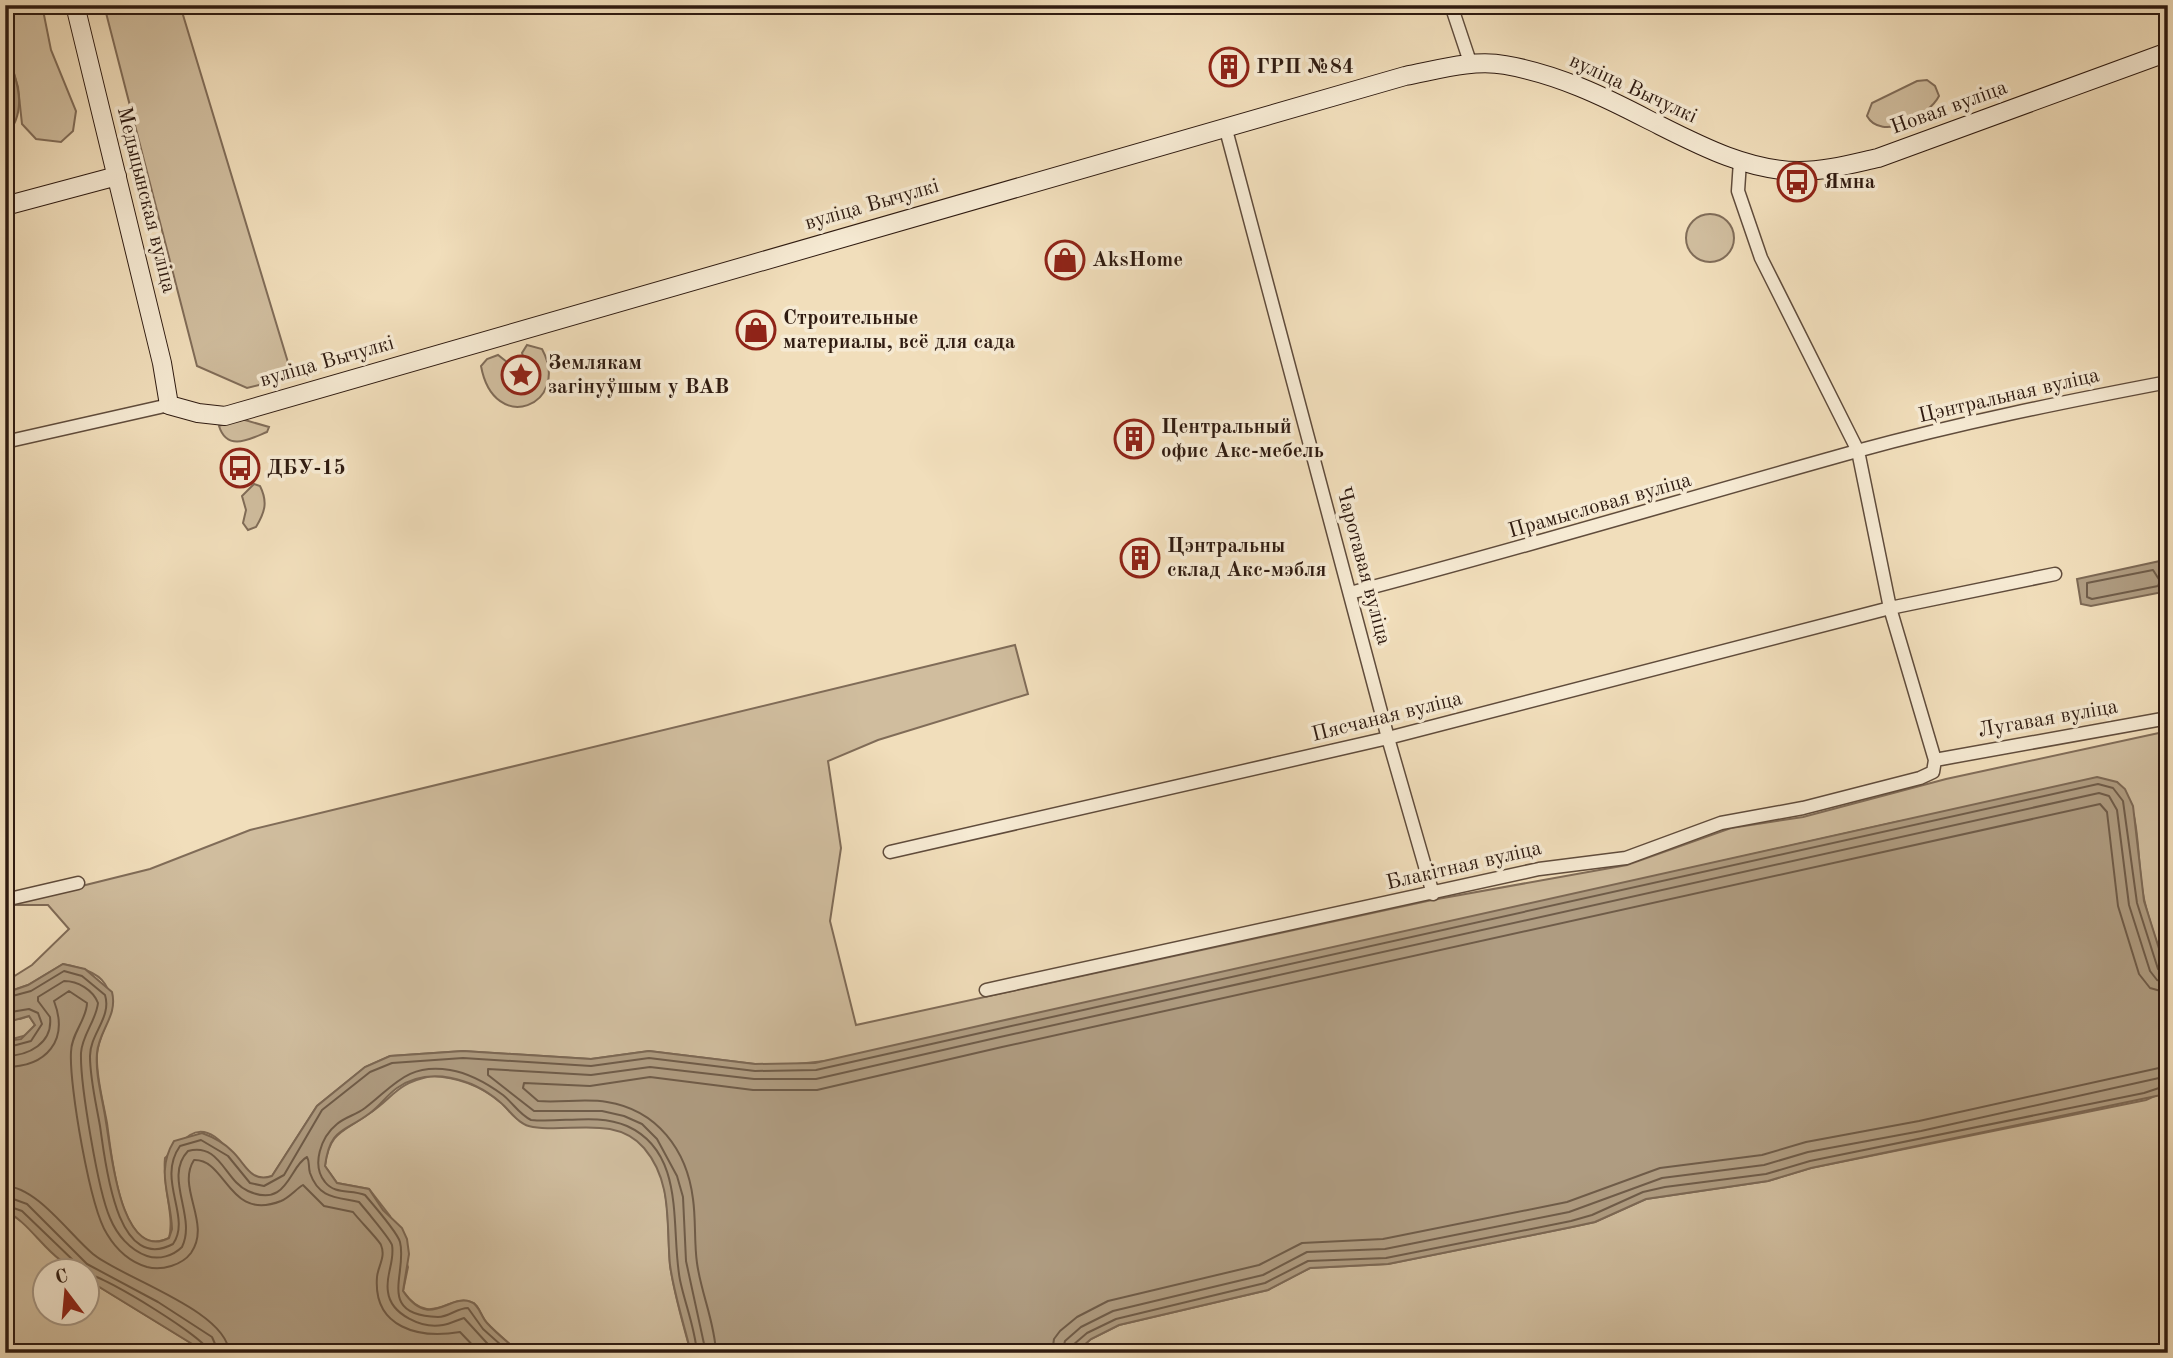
<svg xmlns="http://www.w3.org/2000/svg" width="2173" height="1358" font-family="'Old Standard TT',serif">
	<rect width="100%" height="100%" fill="#f1debb"/>
	<filter id="stains"><feTurbulence type="fractalNoise" baseFrequency=".00286" numOctaves="4"/><feColorMatrix values="0 0 0 0 .2 0 0 0 0 .09 0 0 0 0 .02 0 0 0 .5 -.17"/></filter>
	<radialGradient id="worn" r=".72"><stop offset=".6" stop-color="#630" stop-opacity="0"/><stop offset="1" stop-color="#630" stop-opacity=".3"/></radialGradient>
	<path fill="#d0bd9e" stroke="#806c58" stroke-width="2" d="M5,5h37l9,45 25,61 -3,20 -12,11 -25,-3 -14,-15 -4,-37 -13,-42z
		M104,5h76l110,364 -23,14 -20,5 -50,-22z
		M1927,80l8,6 4,10c-10,20 -58,46 -72,20l5,-13 45,-22z
		M1686 238a24 24 0 1 1 48 0a24 24 0 1 1-48 0Z
		M527,345l15,4c30,56 -48,88 -61,17l6,-7 11,-4 9,7 7,26 12,-1c8,-12 0,-21 -4,-34z
		M238,418l31,9 -2,5c-17,7 -40,20 -48,-6z
		M254,484l6,2c8,16 5,26 -4,41l-8,3 -5,-7 3,-13 -4,-14z
		M1015,645l13,49 -150,46 -50,21 13,87 -11,73 26,104 576,-125 195,-35 104,-37 72,-11 143,-38 222,-48v245c-8,-24 -17,-48 -23,-73 -10,-36 -1,-96 -28,-121l-221,40 -1053,237 -55,6 -33,-1 -106,-13 -58,8 -128,-8 -73,5 -25,11 -48,39 -45,70c-6,2 -10,4 -16,1 -17,-7 -40,-59 -66,-42 -9,6 -17,16 -25,23 -3,28 10,58 4,80 -49,25 -58,-87 -62,-115 -4,-22 -11,-46 -10,-68 1,-26 25,-44 8,-71 -8,-13 -28,-17 -42,-20l-35,21 -23,8v-11l27,-17 37,-36 -21,-24h-43l145,-36 100,-39z
		M29,1016l6,9 -8,10 -22,6v-23l15,1z
		M431,1076c25,1 49,9 69,26 8,6 13,17 23,20 32,9 68,-2 100,10 52,20 43,90 47,133 4,29 13,59 21,88h-171c-11,-10 -23,-19 -33,-30 -6,-6 -8,-19 -16,-21 -22,-9 -40,28 -68,-11l5,-24 -18,-51 -21,-27 -32,-6 -12,-17c4,-34 18,-34 42,-51 28,-18 27,-31 64,-39z
		M2168,1090v263h-1093l16,-14 28,-14 149,-35 42,-22 78,-4 184,-37 23,-5 51,-23 122,-18 43,-13 335,-68z
		M5,1211c25,11 47,42 70,59h-29v42h42v-32l119,73h-202z"/>
	<path fill="#af9c81" stroke="#7c6854" stroke-width="2" d="M5,45c10,32 26,64 0,92z
		M2160,561l8,30 -77,15 -10,-2 -4,-25z
		M2097,777l20,5 8,7 8,17 11,95 24,76v113l-7,5 -350,73 -43,13 -122,18 -51,23 -23,5 -184,37 -78,4 -42,22 -149,35 -28,14 -16,14h-384c-7,-29 -17,-59 -21,-88 -4,-41 3,-83 -26,-117 -29,-33 -74,-15 -111,-21 -15,-2 -22,-16 -33,-25 -28,-24 -71,-36 -103,-14 -10,7 -17,18 -27,25 -26,20 -40,14 -45,53l12,17 32,6 14,21 19,18 5,11 2,15 -6,37c27,40 46,2 68,11 8,2 10,15 16,21 10,11 22,20 33,30h-313l-119,-73v-10c-36,0 -53,-46 -83,-59v-170l16,-2 14,-14 -6,-9 -14,4 -10,-2v-25l23,-8 35,-21 22,5 27,23c6,24 -13,38 -15,61 -2,22 6,47 9,69 5,27 14,141 63,116l3,-9c-1,-33 -17,-57 2,-88l28,-8c11,4 21,9 30,18 14,13 18,32 40,25l45,-70 48,-39 25,-11 73,-5 128,8 58,-8 106,13 60,-1 181,-41z"/>
	<g fill="none" stroke-linecap="round" stroke-linejoin="round">
		<path stroke="#6f5c49" stroke-width="2" d="M2153,570l7,11 -2,5 -66,13 -5,-2v-14z
			M5,998l26,-7 33,-20 18,5 23,19c7,22 -15,39 -15,61 0,23 6,47 10,70 5,32 15,149 73,118 19,-27 -17,-64 7,-98l21,-6 27,16 22,27 14,3 20,-11 38,-65 48,-38 22,-9 71,-5 128,8 58,-8 106,13 61,-1 182,-41 1100,-245 15,4 10,13 14,102 21,66 10,5
			M5,1013l24,-4 9,4 4,11 -11,17 -26,7
			M5,1056c24,0 48,-13 45,-39l-12,-16v-4l26,-16c14,0 29,9 34,22 -2,18 -16,32 -17,50 -1,30 17,138 29,165 7,17 20,32 37,38 12,4 26,0 35,-9 15,-30 -19,-70 6,-96 32,-9 37,30 60,40 40,18 41,-25 59,-34 3,5 1,9 3,16 9,26 27,24 49,29 6,7 31,37 33,43 3,17 -7,30 -4,47 3,23 35,37 55,33 7,-1 14,-5 21,-7l32,35
			M5,1067c42,0 64,-27 49,-66l15,-10 18,12c0,16 -16,31 -16,49 -2,33 19,156 36,182 9,15 23,28 40,33 15,4 35,-2 44,-14 21,-30 -15,-65 3,-93 33,-1 34,62 87,41 9,-4 15,-12 22,-16l21,21 29,6c6,8 26,28 28,33 5,12 -3,21 -4,32 -4,51 42,62 83,55l20,21
			M5,1186c32,1 64,48 88,68 29,24 135,57 136,99
			M5,1196l22,8 60,60 71,38 54,35 7,16
			M5,1205l17,6 54,52 2,7
			M88,1274c16,2 120,65 122,79
			M510,1353l-27,-24 -15,-21c-11,0 -19,9 -30,9 -63,-2 -30,-44 -38,-75 -2,-8 -29,-40 -35,-47 -14,-6 -30,0 -40,-13 -14,-17 -4,-45 12,-58 8,-7 19,-9 28,-16 29,-22 42,-45 85,-38 18,3 38,14 53,25 10,8 16,19 28,25 31,3 67,-7 96,6 60,27 43,103 53,154 5,24 15,48 17,73
			M706,1353l-20,-92 -3,-64 -6,-21 -20,-37 -15,-15 -18,-8 -22,-5h-68l-46,-36v-6l103,6 59,-8 104,12h62l184,-42 1099,-244 10,3 8,14 12,95 21,66 7,9 11,3
			M716,1353c-1,-30 -15,-60 -19,-90 -3,-21 -1,-43 -4,-64 -6,-49 -36,-89 -86,-97 -22,-4 -46,1 -69,-1l-15,-13 1,-5 66,3 60,-9 103,13h64l185,-43 1098,-243 7,8 11,94 21,68 11,14 18,5
			M1052,1353l2,-14 6,-8 17,-14 31,-16 151,-36 43,-22 81,-4 184,-37 93,-34 102,-13 44,-13 113,-21 249,-55
			M1062,1353l3,-12 16,-14 32,-16 150,-36 44,-23 78,-3 184,-37 93,-34 102,-13 44,-13 113,-21 247,-55
			M1071,1353l2,-8 14,-12 29,-14 149,-36 43,-22 78,-3 185,-37 21,-6 51,-23 22,-5 101,-13 44,-13 334,-68 24,-8"/>
		<defs>
			<path id="street" d="M1451,5l20,60
				M1225,126l163,612 45,156
				M5,442l164,-37
				M1350,593c170,-44 338,-95 507,-142 102,-28 206,-49 311,-69
				M1935,760l233,-42
				M890,852l498,-114 502,-130 165,-34
				M5,900l73,-17
				M986,990l553,-121 87,-11 95,-35 82,-15 117,-30 13,-6 2,-12 -45,-152 -32,-157 -97,-193 -23,-67 2,-30"/>
			<path id="secondary" d="M75,5l87,358 7,42 29,8 27,3 1180,-340c32,-6 68,-17 100,-11 52,9 98,31 144,55 46,23 97,51 150,51 27,0 52,-7 79,-13l290,-106
				M5,206l112,-30"/>
		</defs>
		<use href="#street" stroke="#604c3c" stroke-width="15"/>
		<use href="#secondary" stroke="#2f1b11" stroke-width="20"/>
		<use href="#street" stroke="#f6ead3" stroke-width="12"/>
		<use href="#secondary" stroke="#f6ead3" stroke-width="18"/>
	</g>
	<defs>
		<symbol id="building-ring" viewBox="-11 -11 22 22"><circle r="9.5" fill="#f6ead3" stroke="#8f2418" stroke-width="1.5"/><path d="M-4-6H4V6H1V3H-1V6H-4ZM-2.5-4.3h1.7v1.8h-1.7ZM.8-4.3h1.7v1.8H.8ZM-2.5-1h1.7V.8h-1.7ZM.8-1h1.7V.8H.8Z" fill="#8f2418"/></symbol>
		<symbol id="bus-ring" viewBox="-11 -11 22 22"><circle r="9.5" fill="#f6ead3" stroke="#8f2418" stroke-width="1.5"/><path d="M-5-6H5V4H4V6H2V4H-2V6H-4V4H-5ZM-3.5-4V0h7V-4ZM-3.5 1.2v1.5H-2V1.2ZM2 1.2v1.5H3.5V1.2Z" fill="#8f2418"/></symbol>
		<symbol id="shop-ring" viewBox="-11 -11 22 22"><circle r="9.5" fill="#f6ead3" stroke="#8f2418" stroke-width="1.5"/><path d="M-5-2.5h2.3a2.7 3.5 0 0 1 5.4 0H5L5.5 6h-11ZM-1.5-2.5h3a1.5 2.3 0 0 0-3 0Z" fill="#8f2418"/></symbol>
		<symbol id="sight-ring" viewBox="-11 -11 22 22"><circle r="9.5" fill="#f6ead3" stroke="#8f2418" stroke-width="1.5"/><path d="M0-6L1.8-2.2L6-1.7L2.9 1.2L3.7 5.4L0 3.3L-3.7 5.4L-2.9 1.2L-6-1.7L-1.8-2.2Z" fill="#8f2418"/></symbol>
	</defs>
	<g fill-rule="evenodd">
		<use href="#building-ring" x="1207" y="45" width="44" height="44"/>
		<use href="#bus-ring" x="1775" y="160" width="44" height="44"/>
		<use href="#shop-ring" x="1043" y="238" width="44" height="44"/>
		<use href="#shop-ring" x="734" y="308" width="44" height="44"/>
		<use href="#sight-ring" x="499" y="353" width="44" height="44"/>
		<use href="#building-ring" x="1112" y="417" width="44" height="44"/>
		<use href="#bus-ring" x="218" y="446" width="44" height="44"/>
		<use href="#building-ring" x="1118" y="536" width="44" height="44"/>
	</g>
	<g text-anchor="middle" dominant-baseline="central" stroke-width="7" stroke-linejoin="round" paint-order="stroke">
		<g font-size="21" font-weight="bold" fill="#2f1b11" stroke="#f6ead3" text-anchor="start">
			<text x="1256" y="67">ГРП №84</text>
			<text x="1824" y="182">Ямна</text>
			<text x="1092" y="260">AksHome</text>
			<text x="783" y="318">Строительные<tspan x="783" dy="24">материалы, всё для сада</tspan></text>
			<text x="548" y="363">Землякам<tspan x="548" dy="24">загінуўшым у ВАВ</tspan></text>
			<text x="1161" y="427">Центральный<tspan x="1161" dy="24">офис Акс-мебель</tspan></text>
			<text x="267" y="468">ДБУ-15</text>
			<text x="1167" y="546">Цэнтральны<tspan x="1167" dy="24">склад Акс-мэбля</tspan></text>
		</g>
		<g font-size="21" fill="#2f1b11" stroke="#f6ead3">
			<text transform="translate(1633 89) rotate(25)">вуліца Вычулкі</text>
			<text transform="translate(1949 108) rotate(-20)">Новая вуліца</text>
			<text transform="translate(146 200) rotate(76)">Медыцынская вуліца</text>
			<text transform="translate(872 205) rotate(-16)">вуліца Вычулкі</text>
			<text transform="translate(327 362) rotate(-16)">вуліца Вычулкі</text>
			<text transform="translate(2009 396) rotate(-13)">Цэнтральная вуліца</text>
			<text transform="translate(1600 506) rotate(-16)">Прамысловая вуліца</text>
			<text transform="translate(1363 566) rotate(75)">Чаротавая вуліца</text>
			<text transform="translate(1387 717) rotate(-14)">Пясчаная вуліца</text>
			<text transform="translate(2048 719) rotate(-10)">Лугавая вуліца</text>
			<text transform="translate(1464 866) rotate(-13)">Блакітная вуліца</text>
		</g>
	</g>
	<rect width="2173" height="1358" fill="none" stroke="#f1debb" stroke-width="28"/>
	<rect x="7" y="7" width="2159" height="1344" fill="none" stroke="#2f1b11" stroke-width="3.5"/>
	<rect x="14" y="14" width="2145" height="1330" fill="none" stroke="#2f1b11" stroke-width="2"/>
	<g transform="translate(66 1292) rotate(344)"><circle r="33" fill="#f6ead3" stroke="#a69785" stroke-width="2"/>
	<path d="M0-5L12 26L0 18L-12 26Z" fill="#8f2418"/>
	<text y="-10" font-size="19" font-weight="bold" text-anchor="middle" fill="#2f1b11">С</text>
	</g>
	<rect width="100%" height="100%" filter="url(#stains)"/>
	<rect width="100%" height="100%" fill="url(#worn)"/>
</svg>
